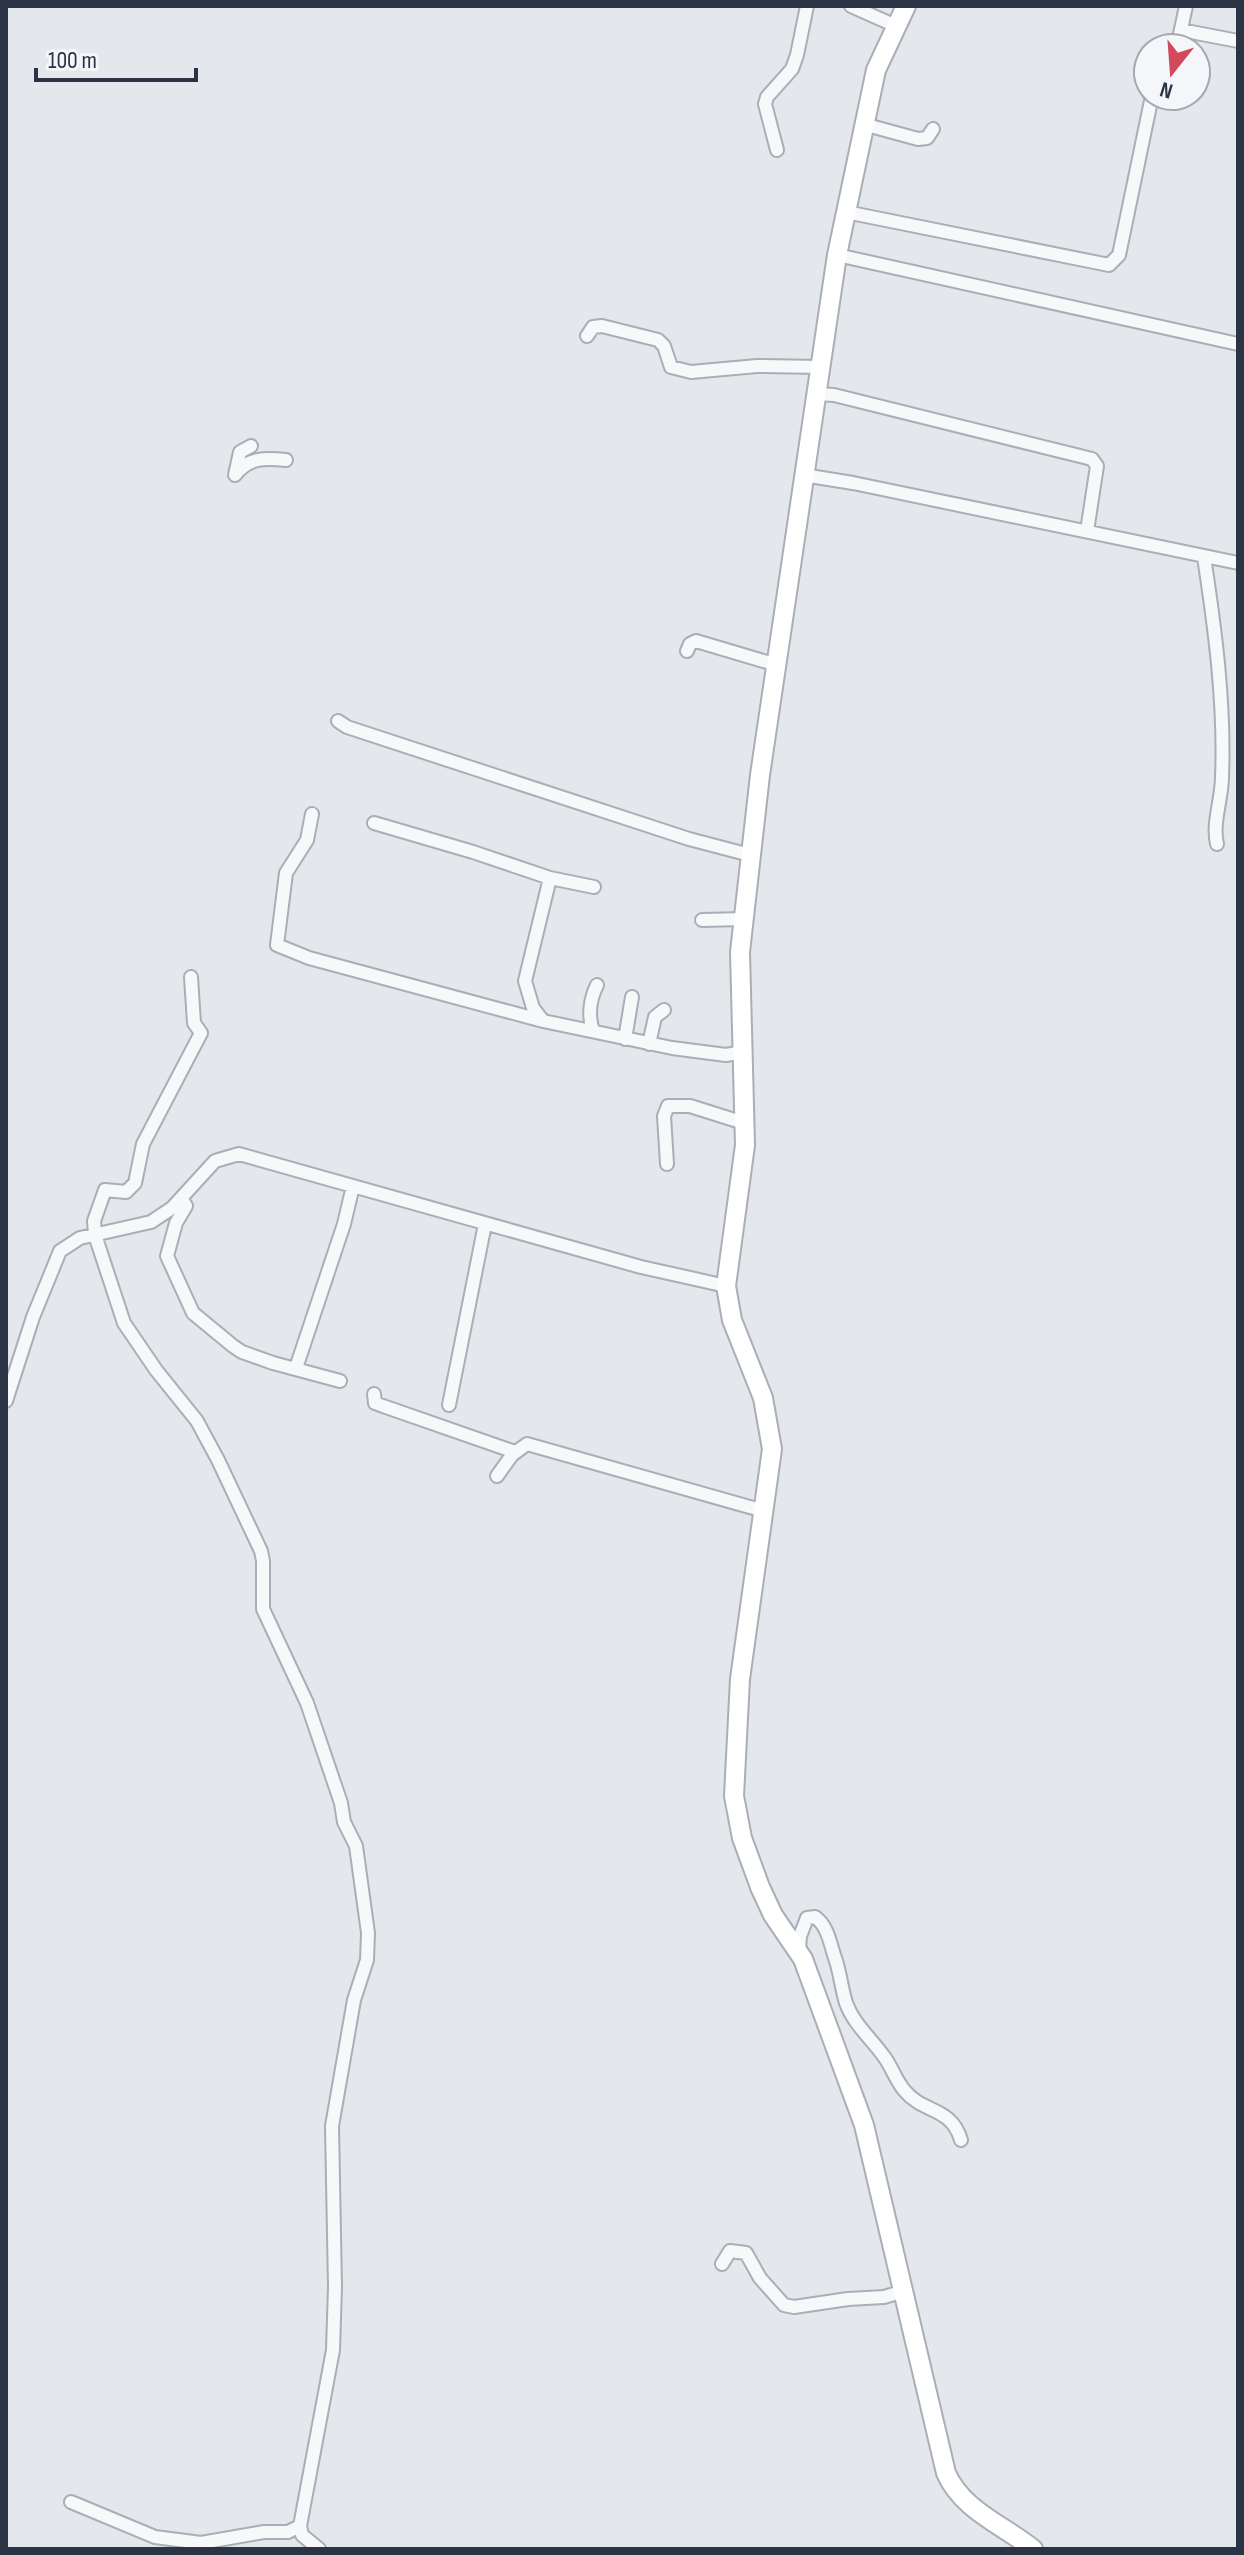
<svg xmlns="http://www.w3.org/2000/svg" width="1244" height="2555" font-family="'Sofia Sans Condensed',sans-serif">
	<rect width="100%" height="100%" fill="#e4e7ec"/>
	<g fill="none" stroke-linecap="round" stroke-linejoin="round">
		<defs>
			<path id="street" d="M851,6l45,20
				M1181,30l57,11
				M1177,48l9,-42
				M863,124l55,15 9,-1 6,-9
				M777,150l-12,-46 2,-7 25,-28 5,-14 10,-49
				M846,212l263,53 10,-10 33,-159
				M837,255l401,89
				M587,336l6,-9 9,-1 56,14 6,6 7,21 20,5 66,-6 64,1
				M817,394l17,1 258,64 5,7 -10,65
				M235,475c14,-18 30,-17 51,-15
				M235,475l5,-23 11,-6
				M803,475l50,8 385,80
				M1204,557c11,72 21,147 18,220 0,22 -10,46 -5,67
				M687,651l3,-7 6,-3 81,24
				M338,721l9,6 342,112 61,16
				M312,814l-5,26 -21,33 -9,72 32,13 234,63
				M374,823l99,29 77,26
				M594,887l-44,-9 -25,103 8,27 10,13 129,27 54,7 17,-3
				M702,920l42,-1
				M593,1031c-5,-15 -3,-32 4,-46
				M625,1039l7,-42
				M649,1044l6,-27 9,-7
				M667,1164l-3,-48 4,-10h22l54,17
				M181,1198l5,8 -10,17 -9,33 26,57 40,33 9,6 31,11 67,18
				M296,1368l48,-144 9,-38
				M374,1394l1,9 8,3 132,46
				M6,1401l27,-84 27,-66 20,-13 71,-16 21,-14 43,-47 24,-7 402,113 85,19
				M449,1405l36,-181
				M497,1476l15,-21 15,-11 237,67
				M799,1951l1,-15 7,-18 8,-1c12,8 15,25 19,38 6,15 7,32 12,48 8,22 26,36 39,55 7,10 11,22 19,32 19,24 47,16 57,50
				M722,2264l8,-13 16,2 14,25 24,27 10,2 54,-8 36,-2 20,-6
				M71,2502l84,35 46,6 63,-11h24l12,-6 33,-176 2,-63 -3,-161 22,-126 13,-40 1,-27 -12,-87 -12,-24 -3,-19 -34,-100 -44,-94v-48l-2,-10 -43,-91 -21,-39 -41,-51 -32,-47 -29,-88 -1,-14 11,-31 21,2 9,-9 8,-39 58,-111 -7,-10 -3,-46
				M300,2526l2,9 17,14"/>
			<path id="secondary" d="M906,6l-30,64 -39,185 -77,520 -20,177 5,193 -19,141 6,34 31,78 9,51 -32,230 -6,117 8,42 18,49 13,28 30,44 61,166 82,348c16,37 57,52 87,76"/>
		</defs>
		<use href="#street" stroke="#a9aeb7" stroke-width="16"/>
		<use href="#secondary" stroke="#a9aeb7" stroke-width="22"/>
		<use href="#street" stroke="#f7f8fa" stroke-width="12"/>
		<use href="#secondary" stroke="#fff" stroke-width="18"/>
	</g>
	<rect width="1244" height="2555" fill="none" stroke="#2b3445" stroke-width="16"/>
	<g transform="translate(1172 72) rotate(197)"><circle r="38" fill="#f4f6f9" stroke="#a4a8b1" stroke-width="2"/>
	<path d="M0-6L14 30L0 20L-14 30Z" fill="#d1495b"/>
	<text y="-12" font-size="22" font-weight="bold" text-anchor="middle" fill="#2b3445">N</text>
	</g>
	<path d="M36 68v12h160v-12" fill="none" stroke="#2b3445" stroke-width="4"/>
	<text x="48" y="68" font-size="24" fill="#2b3445" stroke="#f4f6f9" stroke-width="6" paint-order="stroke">100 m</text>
</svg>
